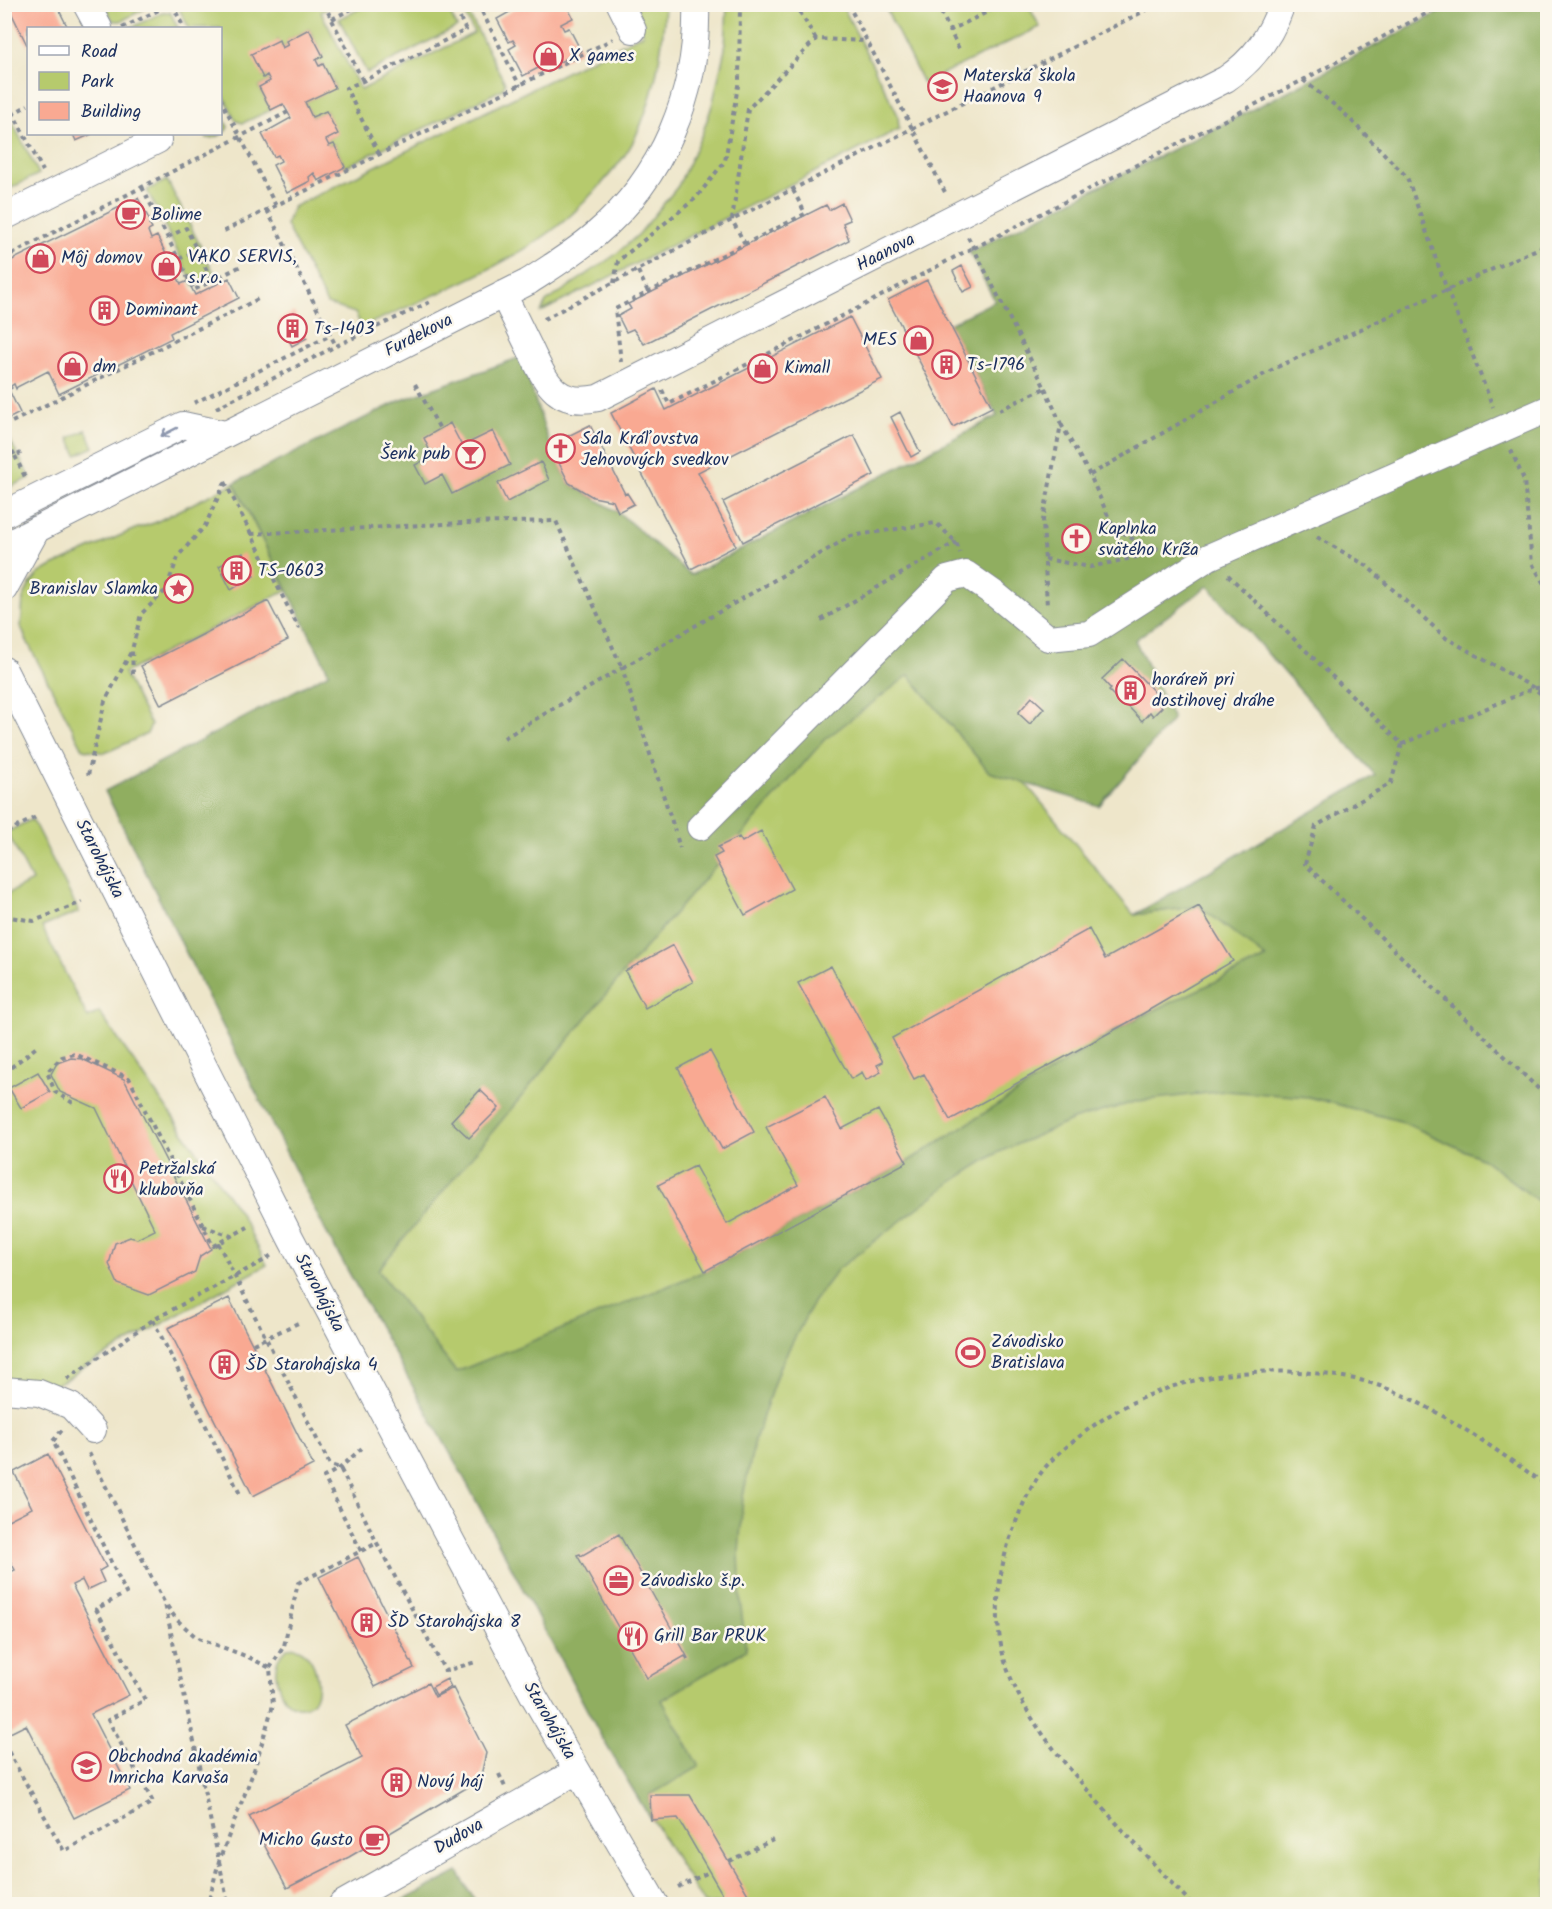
<svg xmlns="http://www.w3.org/2000/svg" width="1552" height="1909" font-family="Kalam,sans-serif">
	<rect width="100%" height="100%" fill="#fbf7ec"/>
	<filter id="ink" filterUnits="userSpaceOnUse"><feTurbulence type="fractalNoise" baseFrequency=".0167" numOctaves="2"/><feDisplacementMap in="SourceGraphic" scale="12" xChannelSelector="R" yChannelSelector="G"/><feConvolveMatrix kernelMatrix="1 2 1 2 8 2 1 2 1" color-interpolation-filters="sRGB"/></filter>
	<filter id="wash" filterUnits="userSpaceOnUse"><feTurbulence type="fractalNoise" baseFrequency=".008" numOctaves="4" result="noise"/><feDisplacementMap in="SourceGraphic" scale="24" xChannelSelector="R" yChannelSelector="G"/><feGaussianBlur stdDeviation="1.35" result="paint"/><feColorMatrix in="noise" values="0 0 0 0 0 0 0 0 0 0 0 0 0 0 0 0 0 1.4 0 .05"/><feComposite in="paint" operator="in"/></filter>
	<g filter="url(#wash)">
		<rect width="100%" height="100%" fill="#eee6ca"/>
		<path fill="#b6ca6d" stroke="#687c66" stroke-width="1.5" d="M369,4l77,1 11,22 -90,46 -28,-54z
			M105,5h47l-31,16h-8z
			M177,5h158l-14,7 40,78 113,-57 -14,-28h27l-18,9 36,69 -2,6 -158,78 -11,-23 -5,2 -3,-6 11,-6 -11,-23 -14,6 -7,-15 30,-15 -12,-23 -4,2 -3,-6 7,-4 -14,-27 -22,12 1,4 -6,3 -4,-8 -15,37 4,-2 3,6 -11,6 12,23 -28,13 -7,-2 -15,-31 -1,-62h-31z
			M628,5h37c-2,45 -10,91 -30,133 -9,19 -24,35 -38,51 -9,8 -17,18 -26,26 -54,49 -143,82 -209,112l-7,-14 -28,-9 -41,-79 7,-18 350,-173z
			M727,5h115l56,110 1,14 -358,183 5,-10 69,-47 24,-21 39,-48 24,-52 10,-28 13,-57z
			M884,5h144l12,22 -117,56z
			M164,12h6l8,16h-48z
			M4,106l35,68 -34,17h-1z
			M221,112l7,15c-4,8 -12,11 -21,11l-2,-4h15z
			M167,180l48,95 -21,10 -47,-95z
			M4,429l26,49 -25,11h-1z
			M86,430l8,17 -17,8 -8,-17z
			M234,483l53,107 -163,83 27,52 -4,9 -42,19 -22,-4 -57,-110 -5,-12 2,-29 7,-14 8,-10 14,-8 83,-37 19,-6z
			M900,631l234,284 65,-9 348,223v775h-843l-103,-168 -138,-260 -139,-248z
			M32,819l47,93 -37,15 46,91 11,-6 141,201 27,52 -186,104 -11,8 -31,16 -34,-3v-495l27,-14 -25,-49z
			M287,1648c3,0 6,-1 9,0 22,5 32,56 6,59 -20,3 -31,-33 -24,-48 2,-4 6,-7 9,-11z"/>
		<path fill="#90ae60" stroke="#566e5f" stroke-width="1.5" fill-rule="evenodd" d="M1453,5h94v1203l-64,-49 -83,-38 -91,-24 -84,-6 -87,10 -65,19 -76,33 -44,28 -115,88 -24,32 -35,67 -24,72 -12,56 -4,56 2,55 5,43 -84,50 37,67 -49,28 1,25 -50,-84 -138,-260 -139,-248 -219,-437 224,-118 -95,-190 165,-82 122,-44 29,88 19,38 49,29 73,63 306,-159 -48,-92 46,-23 -26,-49 296,-149zM1208,586l167,189 -241,140 65,-9 67,52 -139,65 -220,139 -202,109 -249,101 -78,-102 254,-307 192,-223 85,-65 80,97 110,34 74,-87 -38,-79z
			M458,1872l19,32h-80z"/>
		<g id="blocks">
			<path fill="#f9a992" d="M7,4h49l12,24h-40v19z
				M524,4h42l7,14 -12,6 3,6 5,-2 12,23 -27,14 -4,-8 -6,3 2,4 -23,12 -14,-27 7,-4 -3,-5 -4,2 -12,-23z
				M309,29l14,27 -7,4 3,6 4,-2 12,24 -30,14 7,15 14,-6 12,23 -12,6 3,6 5,-2 11,23 -27,14 -4,-8 -5,4 1,4 -23,12 -14,-28 8,-4 -3,-6 -4,2 -12,-23 29,-16 -8,-14 -12,6 -12,-23 11,-6 -3,-6 -4,3 -12,-24 28,-14 3,8 6,-3 -2,-4z
				M73,134h19l-16,7z
				M138,198l13,25 -2,1 3,5 -4,2 3,8 6,-3 24,48 7,-3 7,14 34,-17 10,20 -69,35 2,5 -113,56 -11,-23 -31,16 -1,2 -2,-5 -3,2 1,2 -3,2 11,23 -16,8v-157z
				M842,203l8,17 -7,3 6,17 -205,104 -11,-15 -7,3 -8,-16 13,-7 -3,-5 198,-99 3,5z
				M962,266l11,21 -10,5 -10,-21z
				M927,280l65,127 -39,20 -65,-127z
				M294,312l13,26 -15,8 -13,-26z
				M850,317l32,62 -184,93 38,74 -45,23 -80,-156 45,-24 10,21z
				M900,412l20,40 -9,5 -20,-40z
				M450,423l12,23 31,-15 17,34 -58,29 -10,-19 -17,9 -10,-19 17,-9 -8,-18z
				M590,425l35,69 2,-1 7,11 -16,8 -5,-11 -20,-4 -24,-14 -19,-38z
				M854,435l20,40 -131,67 -20,-40z
				M541,462l8,18 -42,22 -9,-19z
				M1071,532l14,1 -1,4h3l-1,7 -3,-1v4l-14,-2v-4h-2l1,-6h2z
				M243,553l11,23 -23,14 -12,-24z
				M268,601l20,39 -127,65 -20,-39z
				M1123,659l40,42 -4,3 3,3 -9,9 -3,-4 -8,9 -22,-23 -2,2 -9,-9 2,-2 -9,-10z
				M1032,697l12,11 -14,16 -12,-11z
				M761,831l31,58 -47,26 -31,-58 8,-4 -4,-6 21,-10 3,5z
				M1199,906l34,55 -106,62 -177,97 -26,-46 -10,5 -22,-41 197,-109 16,30z
				M673,945l20,37 -48,26 -20,-37z
				M831,966l52,96 -6,3 4,7 -15,8 -4,-8 -11,7 -53,-96z
				M710,1051l44,81 -32,17 -44,-81z
				M71,1058l11,1 42,20 87,170 -11,7 -5,16 -46,23 -31,-11 -9,-20 6,-21 15,-6 7,2 18,-9 -59,-122 -36,-16 -9,-18 6,-11z
				M38,1072l12,20 -29,16 -12,-20z
				M480,1090l19,18 -30,30 -18,-17z
				M825,1097l17,32 36,-19 29,52 -202,109 -47,-86 37,-19 32,58 71,-39 -32,-58z
				M229,1298l84,167 -60,31 -85,-168z
				M48,1454l58,113 -7,4 5,11 -17,8 -5,-10 -10,5 57,110 -38,19 39,76 -56,28 -48,-93 -22,11v-161l11,-5 -11,-20v-28l28,-14 -18,-36z
				M619,1534l69,124 -1,1 -2,-3 -38,22 -70,-123 3,-1 1,2z
				M358,1557l56,111 -39,19 -56,-110z
				M447,1679l4,8 -15,8 -4,-8z
				M428,1683l7,14 18,-9 33,65 -6,27 -131,77 -62,31 -38,-72 113,-58 -17,-33z
				M650,1795h40l59,101 -4,8h-24l3,-7 -46,-79 -27,2z"/>
		</g>
	</g>
	<g filter="url(#ink)">
		<use href="#blocks" fill-opacity="0" stroke="#848a94" stroke-width="1.5"/>
		<g fill="none" stroke-linecap="round" stroke-linejoin="round">
			<defs>
				<path id="minor" d="M86,4l13,24
					M620,4l13,26
					M4,217l154,-77 -4,-6
					M503,294c9,18 18,37 27,55 16,33 25,58 68,49l628,-319c28,-19 45,-43 56,-75
					M4,514l179,-89 42,9
					M4,546l524,-264c23,-15 46,-29 67,-47 68,-57 104,-143 101,-231
					M4,589l33,-60
					M4,670l287,569 242,456 122,209
					M700,827l247,-248 19,-5 30,21 52,43 41,-4 120,-77 339,-148
					M4,1390l35,3 32,13 22,24
					M342,1904l235,-133"/>
			</defs>
			<use href="#minor" stroke="#848a94" stroke-width="28"/>
			<path stroke="#848a94" stroke-width="4" stroke-dasharray="4.5 4.5" stroke-linecap="butt" d="M172,4l12,24
				M324,4l39,77
				M478,4l42,82
				M795,4l21,35
				M848,4l99,192
				M937,4l23,47
				M332,19l29,-15
				M122,28l49,-24
				M949,31l54,-27
				M1303,80l40,32 64,65 40,113 46,117
				M4,96l39,75
				M220,98l56,108
				M4,119l24,-14
				M379,154l-33,-66 17,-7 103,-51 -13,-26
				M142,187l52,103 47,-24
				M793,190l12,23
				M267,210l69,136
				M224,231l389,-192
				M168,237l18,-9 26,53
				M968,237l77,151 -50,24
				M745,244l-13,-24 16,-111 68,-70 50,2
				M974,248l329,-168 141,-76
				M4,258l284,-146
				M179,259l18,-9
				M638,271l11,23
				M614,283l4,-22 78,-63 29,-37 14,-81 1,-76
				M544,319l188,-99 426,-216
				M621,362l-6,-53 190,-95
				M415,384l25,45
				M1045,388l16,36 -18,96 4,87
				M662,390l7,14 193,-98 112,-59
				M194,403l137,-68
				M216,408l120,-62 96,-45
				M1061,424l29,51 22,50 33,22 29,4
				M4,426l254,-127
				M4,435l11,21 6,-3
				M1511,450l13,30 8,83 16,28
				M15,456l10,21
				M1090,475l185,-107 273,-124
				M225,482l74,147
				M251,534l211,-11 94,-2 66,147 229,-132 85,-13 20,19 4,11
				M1317,537l50,29 79,72 88,50 14,12
				M1045,559l45,8 47,-10 8,-10
				M1228,575l174,169 -11,39 -75,43 -11,38 243,234
				M821,620l135,-78
				M133,674l-1,-24 9,-36 24,-23 14,-36 26,-29 20,-44
				M504,738l118,-70 53,163
				M1402,744l132,-56 14,-1
				M88,775l17,-74 26,-49
				M7,832l31,-16
				M677,838l3,10
				M4,916l30,5 48,-19
				M4,1073l35,-28
				M73,1103l-18,-11 -8,-20 15,-15 13,-3 54,24 84,168 35,-19
				M203,1226l28,10
				M218,1243l112,222 10,3 37,75 68,128 31,-9
				M153,1320l87,174
				M253,1344l45,-21
				M67,1379l86,-59 112,-60 8,-6
				M89,1453l76,151 63,300
				M361,1551l-37,-74 16,-9 23,-21
				M4,1573l1,2
				M167,1606l10,14 19,17 52,20 22,11 3,37 -19,65 -35,91 -11,43
				M270,1668l14,-22 14,-63 79,-40
				M4,1744l60,107 89,-49 -45,-82 37,-20 -49,-91 30,-16 -73,-152 10,-12
				M499,1774l6,13
				M729,1861l44,-21
				M678,1887l31,-15
				M1192,1904c-35,-36 -69,-73 -102,-111 -32,-38 -66,-77 -83,-125 -14,-41 -11,-86 2,-127 9,-25 18,-51 35,-72 10,-13 24,-23 36,-33 77,-63 180,-75 275,-57 64,13 139,70 193,107"/>
			<use href="#minor" stroke="#fff" stroke-width="26"/>
		</g>
		<defs><path id="oneway-shaft" d="M-6 0H5M1.5-3L5.5 0L1.5 3" fill="none" stroke-width="1.6" stroke-linecap="round" stroke-linejoin="round" transform="scale(1.5)"/></defs>
		<use stroke="#8d97ae" href="#oneway-shaft" transform="translate(169 432) rotate(153)"/>
	</g>
	<defs>
		<symbol id="shop-ring" viewBox="-11 -11 22 22"><circle r="9.5" fill="#fbf7ec" stroke="#d1495b" stroke-width="1.5"/><path d="M-5-2.5h2.3a2.7 3.5 0 0 1 5.4 0H5L5.5 6h-11ZM-1.5-2.5h3a1.5 2.3 0 0 0-3 0Z" fill="#d1495b"/></symbol>
		<symbol id="school-ring" viewBox="-11 -11 22 22"><circle r="9.5" fill="#fbf7ec" stroke="#d1495b" stroke-width="1.5"/><path d="M0-5L7-2L0 1L-7-2ZM-4 1L0 2.5L4 1V4Q0 6-4 4Z" fill="#d1495b"/></symbol>
		<symbol id="cafe-ring" viewBox="-11 -11 22 22"><circle r="9.5" fill="#fbf7ec" stroke="#d1495b" stroke-width="1.5"/><path d="M-5.5-4.5H6V0H3Q3 3.5 0 3.5H-2.5Q-5.5 3.5-5.5 0ZM3-3.2v2h1.7v-2ZM-6 4.5H4V6H-6Z" fill="#d1495b"/></symbol>
		<symbol id="building-ring" viewBox="-11 -11 22 22"><circle r="9.5" fill="#fbf7ec" stroke="#d1495b" stroke-width="1.5"/><path d="M-4-6H4V6H1V3H-1V6H-4ZM-2.5-4.3h1.7v1.8h-1.7ZM.8-4.3h1.7v1.8H.8ZM-2.5-1h1.7V.8h-1.7ZM.8-1h1.7V.8H.8Z" fill="#d1495b"/></symbol>
		<symbol id="church-ring" viewBox="-11 -11 22 22"><circle r="9.5" fill="#fbf7ec" stroke="#d1495b" stroke-width="1.5"/><path d="M-1.2-6h2.4v3.5h3.3v2.4h-3.3V6h-2.4V-.1h-3.3v-2.4h3.3Z" fill="#d1495b"/></symbol>
		<symbol id="bar-ring" viewBox="-11 -11 22 22"><circle r="9.5" fill="#fbf7ec" stroke="#d1495b" stroke-width="1.5"/><path d="M-6-5H6L.8 .8V4.5H3.5V6h-7V4.5H-.8V.8Z" fill="#d1495b"/></symbol>
		<symbol id="sight-ring" viewBox="-11 -11 22 22"><circle r="9.5" fill="#fbf7ec" stroke="#d1495b" stroke-width="1.5"/><path d="M0-6L1.8-2.2L6-1.7L2.9 1.2L3.7 5.4L0 3.3L-3.7 5.4L-2.9 1.2L-6-1.7L-1.8-2.2Z" fill="#d1495b"/></symbol>
		<symbol id="restaurant-ring" viewBox="-11 -11 22 22"><circle r="9.5" fill="#fbf7ec" stroke="#d1495b" stroke-width="1.5"/><path d="M-5-6h1v4h1v-4h1v4h1v-4h1v5L-1.5 .5V6h-2V.5L-5-1ZM5-6V6H3V1.5H1.5Q1.5-4 5-6Z" fill="#d1495b"/></symbol>
		<symbol id="stadium-ring" viewBox="-11 -11 22 22"><circle r="9.5" fill="#fbf7ec" stroke="#d1495b" stroke-width="1.5"/><path d="M0-5a6.5 5 0 1 0 0 10a6.5 5 0 1 0 0-10ZM-3.5-1.8h7v3.6h-7Z" fill="#d1495b"/></symbol>
		<symbol id="office-ring" viewBox="-11 -11 22 22"><circle r="9.5" fill="#fbf7ec" stroke="#d1495b" stroke-width="1.5"/><path d="M-6-3h4V-5.5h4V-3h4V5H-6ZM-1-4.5V-3h2v-1.5ZM-6 0V1H6V0Z" fill="#d1495b"/></symbol>
	</defs>
	<g fill-rule="evenodd">
		<use href="#shop-ring" x="532" y="40" width="33" height="33"/>
		<use href="#school-ring" x="926" y="70" width="33" height="33"/>
		<use href="#cafe-ring" x="114" y="198" width="33" height="33"/>
		<use href="#shop-ring" x="24" y="242" width="33" height="33"/>
		<use href="#shop-ring" x="150" y="250" width="33" height="33"/>
		<use href="#building-ring" x="88" y="294" width="33" height="33"/>
		<use href="#building-ring" x="276" y="312" width="33" height="33"/>
		<use href="#shop-ring" x="902" y="324" width="33" height="33"/>
		<use href="#building-ring" x="930" y="348" width="33" height="33"/>
		<use href="#shop-ring" x="56" y="350" width="33" height="33"/>
		<use href="#shop-ring" x="746" y="352" width="33" height="33"/>
		<use href="#church-ring" x="544" y="432" width="33" height="33"/>
		<use href="#bar-ring" x="454" y="438" width="33" height="33"/>
		<use href="#church-ring" x="1060" y="522" width="33" height="33"/>
		<use href="#building-ring" x="220" y="554" width="33" height="33"/>
		<use href="#sight-ring" x="162" y="572" width="33" height="33"/>
		<use href="#building-ring" x="1114" y="674" width="33" height="33"/>
		<use href="#restaurant-ring" x="102" y="1162" width="33" height="33"/>
		<use href="#stadium-ring" x="954" y="1336" width="33" height="33"/>
		<use href="#building-ring" x="208" y="1348" width="33" height="33"/>
		<use href="#office-ring" x="602" y="1564" width="33" height="33"/>
		<use href="#building-ring" x="350" y="1606" width="33" height="33"/>
		<use href="#restaurant-ring" x="616" y="1620" width="33" height="33"/>
		<use href="#school-ring" x="70" y="1750" width="33" height="33"/>
		<use href="#building-ring" x="380" y="1766" width="33" height="33"/>
		<use href="#cafe-ring" x="358" y="1824" width="33" height="33"/>
	</g>
	<g text-anchor="middle" dominant-baseline="central" stroke-width="5" stroke-linejoin="round" paint-order="stroke">
		<g font-size="18" fill="#1b2f5e" stroke="#fbf7ec" text-anchor="start">
			<text x="569" y="56">X games</text>
			<text x="963" y="76">Materská škola<tspan x="963" dy="21">Haanova 9</tspan></text>
			<text x="151" y="215">Bolime</text>
			<text x="188" y="257">VAKO SERVIS,<tspan x="188" dy="21">s.r.o.</tspan></text>
			<text x="61" y="258">Môj domov</text>
			<text x="125" y="310">Dominant</text>
			<text x="314" y="329">Ts-1403</text>
			<text x="897" y="340" text-anchor="end">MES</text>
			<text x="967" y="365">Ts-1796</text>
			<text x="93" y="367">dm</text>
			<text x="784" y="368">Kimall</text>
			<text x="581" y="439">Sála Kráľovstva<tspan x="581" dy="21">Jehovových svedkov</tspan></text>
			<text x="450" y="454" text-anchor="end">Šenk pub</text>
			<text x="1098" y="529">Kaplnka<tspan x="1098" dy="21">svätého Kríža</tspan></text>
			<text x="258" y="571">TS-0603</text>
			<text x="158" y="589" text-anchor="end">Branislav Slamka</text>
			<text x="1152" y="680">horáreň pri<tspan x="1152" dy="21">dostihovej dráhe</tspan></text>
			<text x="139" y="1169">Petržalská<tspan x="139" dy="21">klubovňa</tspan></text>
			<text x="991" y="1342">Závodisko<tspan x="991" dy="21">Bratislava</tspan></text>
			<text x="246" y="1365">ŠD Starohájska 4</text>
			<text x="640" y="1581">Závodisko š.p.</text>
			<text x="388" y="1622">ŠD Starohájska 8</text>
			<text x="654" y="1636">Grill Bar PRUK</text>
			<text x="108" y="1757">Obchodná akadémia<tspan x="108" dy="21">Imricha Karvaša</tspan></text>
			<text x="417" y="1782">Nový háj</text>
			<text x="353" y="1840" text-anchor="end">Micho Gusto</text>
		</g>
		<g font-size="18" fill="#1b2f5e" stroke="#fbf7ec">
			<text transform="translate(886 253) rotate(-27)">Haanova</text>
			<text transform="translate(419 336) rotate(-27)">Furdekova</text>
			<text transform="translate(99 859) rotate(63)">Starohájska</text>
			<text transform="translate(319 1293) rotate(62)">Starohájska</text>
			<text transform="translate(549 1721) rotate(60)">Starohájska</text>
			<text transform="translate(459 1837) rotate(-30)">Dudova</text>
		</g>
	</g>
	<rect width="1552" height="1909" fill="none" stroke="#fbf7ec" stroke-width="24"/>
	<rect x="27" y="27" width="195" height="108" fill="#fbf7ec" stroke="#a1a7b3" stroke-width="1.5"/>
	<rect x="39" y="46" width="30" height="9" fill="#ffffff" stroke="#a1a7b3" stroke-width="1.5"/>
	<text x="81" y="57" font-size="18" fill="#1b2f5e">Road</text>
	<rect x="39" y="72" width="30" height="18" fill="#b6ca6d" stroke="#a1a7b3" stroke-width="1.5"/>
	<text x="81" y="87" font-size="18" fill="#1b2f5e">Park</text>
	<rect x="39" y="102" width="30" height="18" fill="#f9a992" stroke="#a1a7b3" stroke-width="1.5"/>
	<text x="81" y="117" font-size="18" fill="#1b2f5e">Building</text>
</svg>
